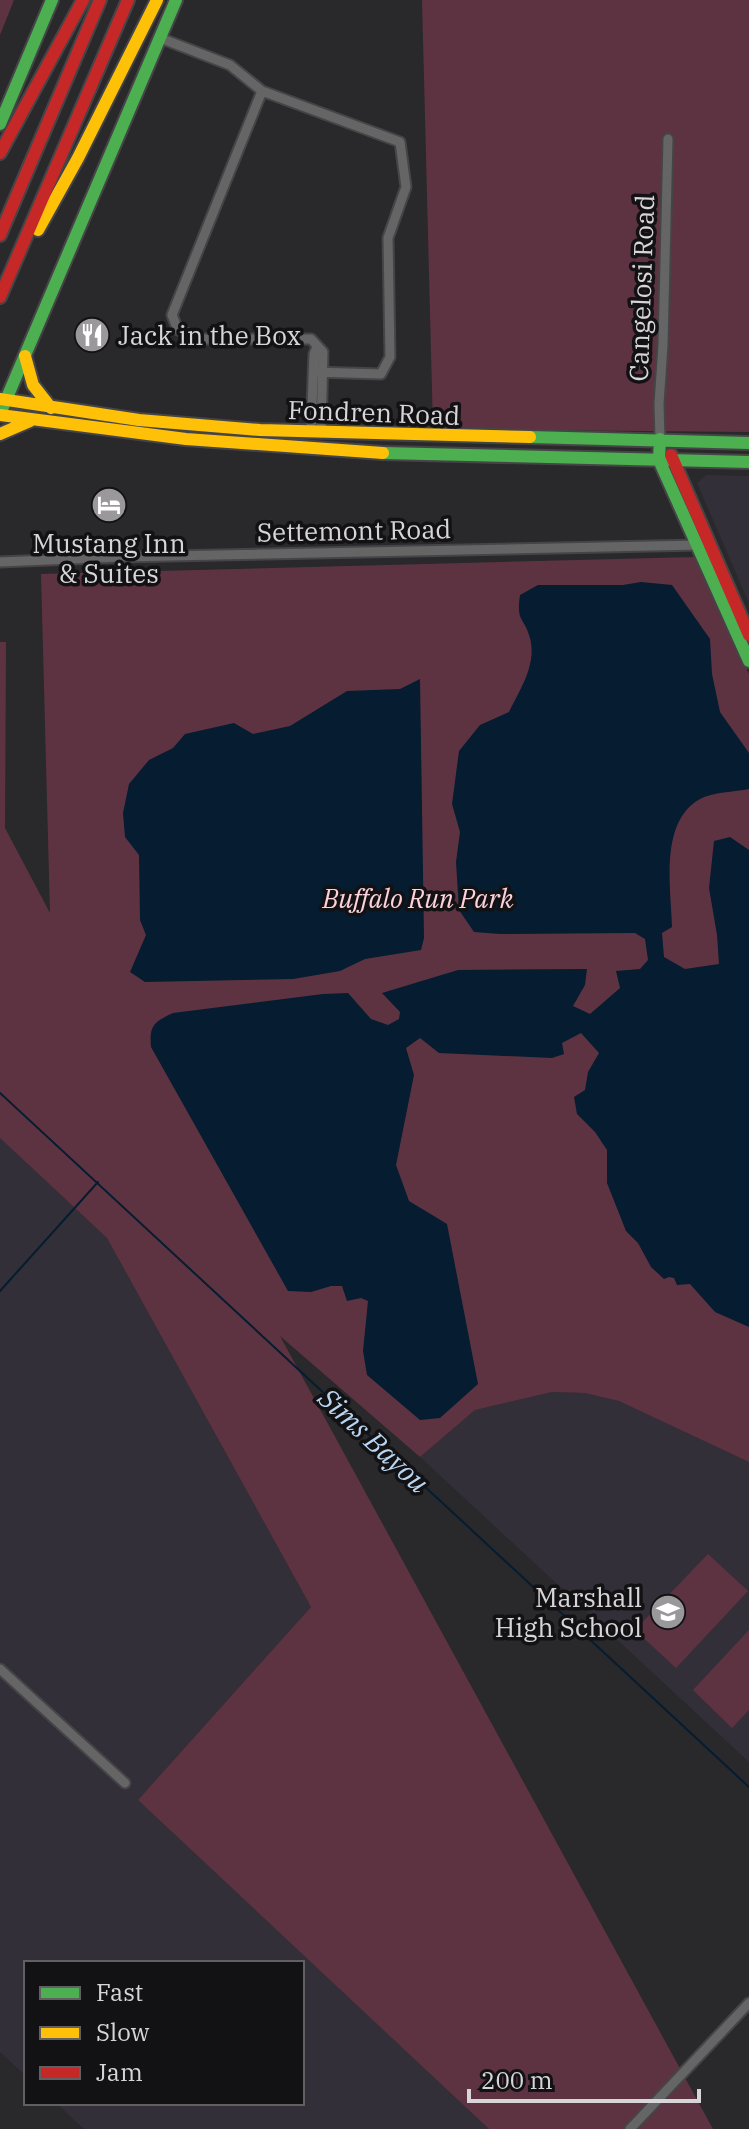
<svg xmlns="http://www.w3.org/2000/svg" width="749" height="2129" font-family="'IBM Plex Serif',serif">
	<rect width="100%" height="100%" fill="#29282b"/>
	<path fill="#332f38" d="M706,475l43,1v127l-52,-120z
		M0,1138l107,100 204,369 -173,193 351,329h-405l-28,-26h246v-140h-276v113l-26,-24z
		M552,1392l33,1 34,8 130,61v300l-329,-305 55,-47z"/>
	<path fill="#5e3341" d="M0,0h14l-14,35z
		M422,0h327v432l-316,-3z
		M695,557l54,117v788l-130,-61 -34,-8 -33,-1 -77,18 -55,47 -140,-121 433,793h-224l-351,-329 173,-193 -204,-369 -107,-100v-496h6l-1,186 45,85 -9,-339z
		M708,1554l40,37 -72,77 -41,-38z
		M749,1630v80l-17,18 -39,-38z"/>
	<path fill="#051c31" d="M641,582l31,3 38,54 2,35 8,38 29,41v36c-14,3 -37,3 -49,10 -41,23 -29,89 -28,128l-10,6 2,24 21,12 34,-5 -2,-29 -8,-47 5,-47 16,-4 19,13v477l-34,-15 -25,-28 -13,1 -3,-7 -5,-1 -5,2 -13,-12 -13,-24 -12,-12 -19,-48v-33l-12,-18 -18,-18 -3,-17 11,-7 3,-18 11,-19 -18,-20 -19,10 2,11 -12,4 -113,-5 -19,-15 -14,10 8,27 -18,90 13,36 38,23 31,160 -38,34 -20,2 -53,-45 -4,-24 5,-50 -7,-3 -14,3 -5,-15h-11l-20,6 -23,-1 -137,-244c-2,-22 3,-25 22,-34l150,-19 25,-1 23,26 17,6 11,-6 1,-7 -18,-19 76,-23 129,-1 -2,16 -12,21 17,8 30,-26 -4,-17 24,-2 8,-9 -3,-21 -10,-6 -135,1 -26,-2 -15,-22 -3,-48 4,-30 -8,-28 7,-53 21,-26 29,-13c11,-23 28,-47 21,-74 -6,-22 -14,-15 -10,-43l18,-10h85z
		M420,679l4,259 -3,12 -56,9 -25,12 -47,8 -148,3 -15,-10 16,-37 -6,-15 -1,-65 -14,-18 -2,-24 6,-29 20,-24 24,-12 12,-14 49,-11 19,11 37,-8 57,-35 53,-2z"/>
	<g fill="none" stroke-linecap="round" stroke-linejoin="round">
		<path stroke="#051c31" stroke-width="2" d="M0,1093l749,694
			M0,1291l98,-109"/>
		<defs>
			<path id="street" d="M160,38l70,27 32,26 138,51 6,45 -18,51 2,119 -9,17 -67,-2
				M262,91l-90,224 6,15 25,9h108l12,13 -2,81
				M311,432l3,-78 3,-7
				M660,439l-1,-35 4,-59 5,-206
				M0,562l120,-5 580,-12
				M0,1669l125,114
				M630,2129l119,-126"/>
			<path id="fast" d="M0,124l52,-124
				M3,407l173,-407
				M530,437l219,6
				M660,439l-1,21 90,201
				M383,453l366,9"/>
			<path id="slow" d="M38,230l40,-72 79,-158
				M25,356l8,29 18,23
				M0,399l139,21 121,10 270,7
				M0,415l186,24 197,14
				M0,434l30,-13"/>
			<path id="jam" d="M0,153l83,-153
				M0,235l100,-235
				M0,297l128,-297
				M671,455l78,180"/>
		</defs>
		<use href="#street" stroke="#454447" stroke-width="13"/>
		<use href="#fast" stroke="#454447" stroke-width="16"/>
		<use href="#slow" stroke="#454447" stroke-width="16"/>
		<use href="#jam" stroke="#454447" stroke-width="16"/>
		<use href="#street" stroke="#656566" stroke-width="9"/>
		<use href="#fast" stroke="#4caf50" stroke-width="12"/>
		<use href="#slow" stroke="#ffc107" stroke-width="12"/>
		<use href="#jam" stroke="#c62828" stroke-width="12"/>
	</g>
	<defs>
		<symbol id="restaurant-disc" viewBox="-11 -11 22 22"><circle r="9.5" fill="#9a989b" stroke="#121113"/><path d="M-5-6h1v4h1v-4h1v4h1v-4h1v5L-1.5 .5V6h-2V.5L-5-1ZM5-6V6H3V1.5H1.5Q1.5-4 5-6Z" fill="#fff"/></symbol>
		<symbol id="hotel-disc" viewBox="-11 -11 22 22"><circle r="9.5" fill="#9a989b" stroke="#121113"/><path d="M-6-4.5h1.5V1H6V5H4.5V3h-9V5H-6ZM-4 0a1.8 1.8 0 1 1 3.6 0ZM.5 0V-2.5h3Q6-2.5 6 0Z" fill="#fff"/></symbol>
		<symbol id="school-disc" viewBox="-11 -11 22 22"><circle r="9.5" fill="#9a989b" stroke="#121113"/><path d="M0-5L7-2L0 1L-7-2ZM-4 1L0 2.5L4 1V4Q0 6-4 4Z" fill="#fff"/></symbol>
	</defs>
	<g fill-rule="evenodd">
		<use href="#restaurant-disc" x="72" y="315" width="40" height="40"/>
		<use href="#hotel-disc" x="89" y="485" width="40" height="40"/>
		<use href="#school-disc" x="648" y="1592" width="40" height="40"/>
	</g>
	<g text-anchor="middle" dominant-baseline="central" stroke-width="7" stroke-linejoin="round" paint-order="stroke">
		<g font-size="26" fill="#d7d5d8" stroke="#121113">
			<text transform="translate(641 288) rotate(-88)">Cangelosi Road</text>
			<text transform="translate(374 412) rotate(2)">Fondren Road</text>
			<text transform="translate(354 530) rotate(-1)">Settemont Road</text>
		</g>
		<g font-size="26" fill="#d7d5d8" stroke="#121113" text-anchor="start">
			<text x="118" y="335">Jack in the Box</text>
			<text x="109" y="543" text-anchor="middle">Mustang Inn<tspan x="109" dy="30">&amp; Suites</tspan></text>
			<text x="642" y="1597" text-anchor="end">Marshall<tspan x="642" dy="30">High School</tspan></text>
		</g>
		<g font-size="26" font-style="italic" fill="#fdd2dd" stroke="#121113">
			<text x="418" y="898">Buffalo Run Park</text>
		</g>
		<g font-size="28" font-style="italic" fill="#b9d5f1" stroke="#121113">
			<text transform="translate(374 1440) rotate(43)">Sims Bayou</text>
		</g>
	</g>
	<rect x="24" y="1961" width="280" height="144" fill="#121113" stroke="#615f62" stroke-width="2"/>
	<rect x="40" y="1987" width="40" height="12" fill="#4caf50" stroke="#615f62" stroke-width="2"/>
	<text x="96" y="2001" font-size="24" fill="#d7d5d8">Fast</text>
	<rect x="40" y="2027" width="40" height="12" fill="#ffc107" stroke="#615f62" stroke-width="2"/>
	<text x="96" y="2041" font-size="24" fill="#d7d5d8">Slow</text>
	<rect x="40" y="2067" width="40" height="12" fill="#c62828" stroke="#615f62" stroke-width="2"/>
	<text x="96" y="2081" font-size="24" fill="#d7d5d8">Jam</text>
	<path d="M469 2089v12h230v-12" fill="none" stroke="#d7d5d8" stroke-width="4"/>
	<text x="481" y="2089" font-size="24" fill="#d7d5d8" stroke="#121113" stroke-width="6" paint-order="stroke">200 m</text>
</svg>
